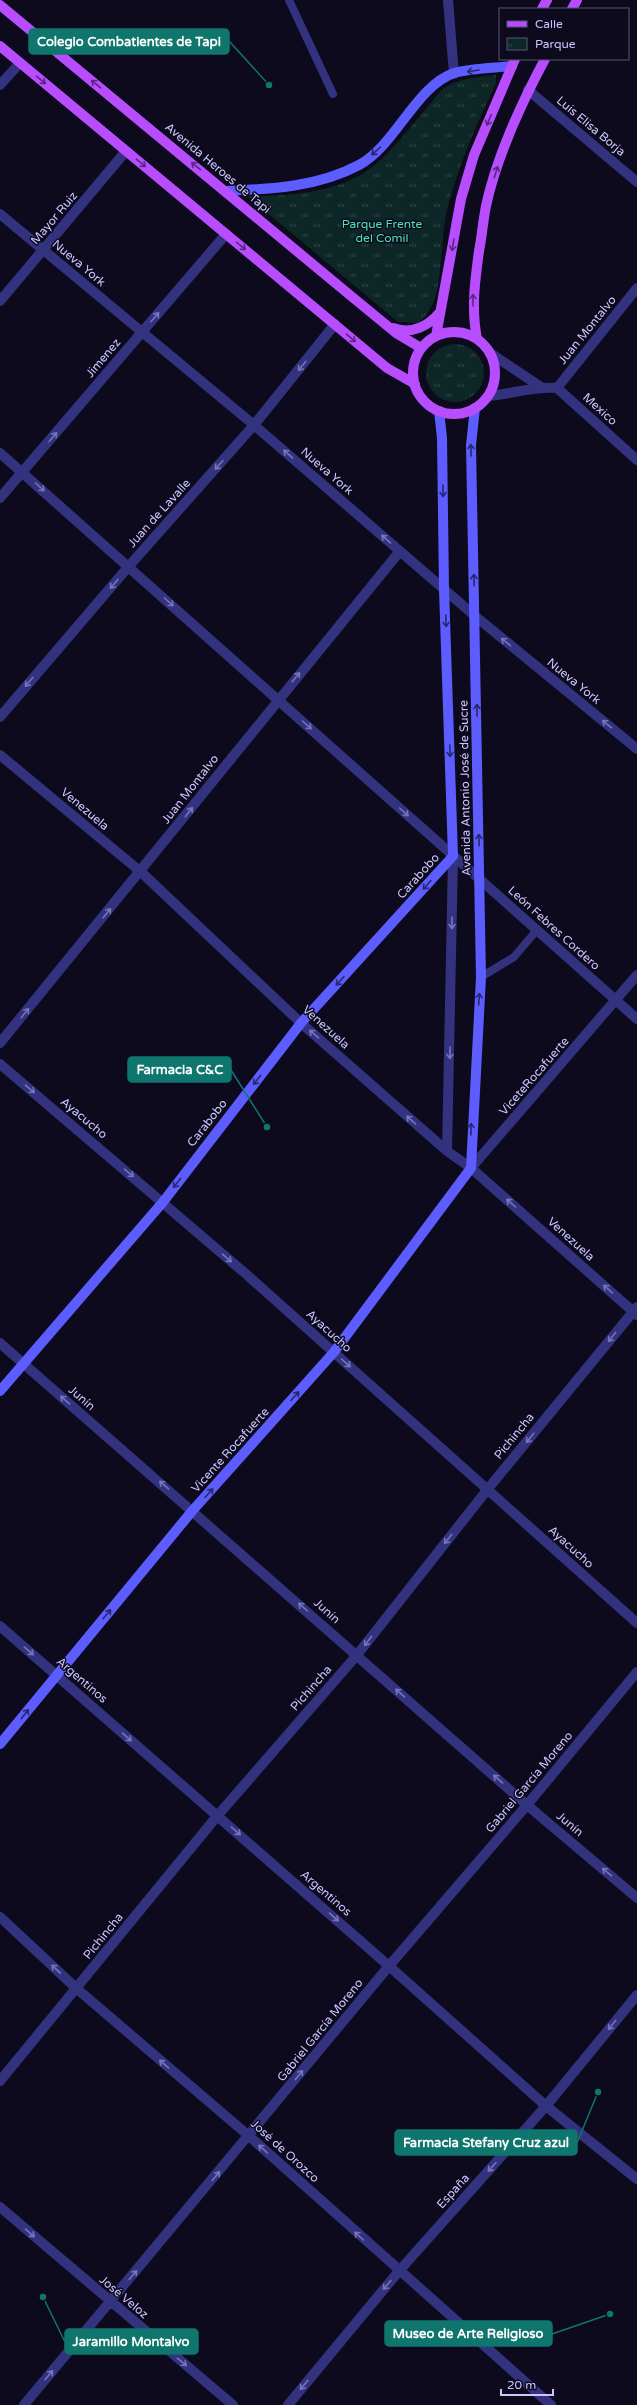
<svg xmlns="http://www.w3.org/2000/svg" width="637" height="2405" font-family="'Varela Round',sans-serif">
	<defs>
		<pattern id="park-tufts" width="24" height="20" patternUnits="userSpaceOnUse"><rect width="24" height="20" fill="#0d2726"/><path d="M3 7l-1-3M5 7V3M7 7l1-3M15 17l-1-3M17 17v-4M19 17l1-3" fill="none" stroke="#2f4547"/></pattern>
	</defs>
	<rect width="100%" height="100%" fill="#0d0a1d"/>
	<path fill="url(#park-tufts)" d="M496,75v8c-20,43 -39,85 -50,131 -3,15 -3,31 -5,46 -2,22 -4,49 -23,63l-20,-1 -151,-126c39,0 85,-2 120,-25 23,-16 40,-41 59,-62 8,-9 13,-19 25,-25 14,-6 30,-8 45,-9z
		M426 373a29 29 0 1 1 58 0a29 29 0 1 1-58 0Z"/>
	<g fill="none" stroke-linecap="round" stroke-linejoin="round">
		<path stroke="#33327f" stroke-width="8" d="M289,0l44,94
			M481,977l33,-20 23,-27"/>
		<path stroke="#33327f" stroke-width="10" d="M448,0l6,74
			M0,85l20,-22
			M528,90l109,92
			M0,214l254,211 221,191 162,133
			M0,301l126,-150
			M490,353l51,34
			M557,388l80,-100
			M489,396c23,-2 45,-10 68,-8l80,72
			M0,453l637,566
			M0,498l226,-264
			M0,717l129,-151 125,-141 81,-101
			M0,755l141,117 160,151 146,128 24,17 166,147
			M0,1043l400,-492
			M0,1064l246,210 391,349
			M447,1151l6,-295
			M471,1168l166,-193
			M0,1343l527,462 110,93
			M0,1626l389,340 157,140 91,73
			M0,1917l76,71 173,148 302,269
			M0,2081l218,-266 139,-160 130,-165 150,-183
			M0,2207l233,198
			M24,2405l365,-439 138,-161 110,-133
			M288,2405l111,-134 147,-165 91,-111"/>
		<path stroke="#5d5dff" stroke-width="10" d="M226,191c45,-2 92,-4 133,-26 36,-19 57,-79 95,-92 18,-5 39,-5 58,-7
			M0,1391l163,-189 138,-179 152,-167 -9,-267 -2,-151 -3,-27
			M0,1744l193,-234 141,-158 137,-184 10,-191 -10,-532 4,-37"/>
		<path stroke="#b84dff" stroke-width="10" d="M0,5l351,291 45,37 25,15
			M542,9l5,-9
			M572,9l5,-9
			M0,46l387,322 28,16
			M393,328c18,7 36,-2 47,-16
			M413 373a41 41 0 1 1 82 0a41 41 0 1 1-82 0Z
			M436,336l25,-137 13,-44 41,-96
			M477,339c-6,-31 -2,-58 2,-88 3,-15 4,-30 7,-45 11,-51 35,-102 59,-147"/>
	</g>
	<defs><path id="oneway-shaft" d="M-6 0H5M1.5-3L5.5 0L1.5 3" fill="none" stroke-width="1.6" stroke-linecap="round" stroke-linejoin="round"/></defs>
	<g stroke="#29276c">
		<use href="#oneway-shaft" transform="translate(473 71) rotate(171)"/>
		<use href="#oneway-shaft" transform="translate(376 151) rotate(138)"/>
		<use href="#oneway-shaft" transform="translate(471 450) rotate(-91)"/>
		<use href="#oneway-shaft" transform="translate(443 491) rotate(89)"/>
		<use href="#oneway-shaft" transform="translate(474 580) rotate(-91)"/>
		<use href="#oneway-shaft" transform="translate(446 621) rotate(88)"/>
		<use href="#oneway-shaft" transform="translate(477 710) rotate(-91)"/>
		<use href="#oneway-shaft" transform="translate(450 751) rotate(88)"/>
		<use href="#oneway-shaft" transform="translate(479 840) rotate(-91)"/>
		<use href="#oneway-shaft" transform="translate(427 885) rotate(132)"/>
		<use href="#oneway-shaft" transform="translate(340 981) rotate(132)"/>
		<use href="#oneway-shaft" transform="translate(479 999) rotate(-86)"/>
		<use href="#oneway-shaft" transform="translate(257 1080) rotate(128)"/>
		<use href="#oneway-shaft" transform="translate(471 1129) rotate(-89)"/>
		<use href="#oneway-shaft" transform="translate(177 1183) rotate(128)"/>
		<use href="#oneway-shaft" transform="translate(295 1396) rotate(-48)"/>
		<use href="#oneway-shaft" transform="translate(209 1493) rotate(-48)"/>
		<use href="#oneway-shaft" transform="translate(107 1614) rotate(-50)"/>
		<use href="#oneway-shaft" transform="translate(25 1714) rotate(-51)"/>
	</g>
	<g stroke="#5a2883">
		<use href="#oneway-shaft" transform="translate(41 80) rotate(40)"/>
		<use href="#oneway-shaft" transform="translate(96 84) rotate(-140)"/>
		<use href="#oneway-shaft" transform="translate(489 120) rotate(113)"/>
		<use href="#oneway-shaft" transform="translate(141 163) rotate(40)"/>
		<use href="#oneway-shaft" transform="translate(196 166) rotate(-141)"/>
		<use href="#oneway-shaft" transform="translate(496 172) rotate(-73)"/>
		<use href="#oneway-shaft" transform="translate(453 245) rotate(99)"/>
		<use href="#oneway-shaft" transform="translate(241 246) rotate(40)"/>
		<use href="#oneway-shaft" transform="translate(473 300) rotate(-90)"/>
		<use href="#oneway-shaft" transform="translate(351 338) rotate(40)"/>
	</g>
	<g stroke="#7775b9">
		<use href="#oneway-shaft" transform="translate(155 317) rotate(-49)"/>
		<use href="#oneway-shaft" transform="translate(302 366) rotate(129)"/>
		<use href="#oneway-shaft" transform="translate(53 437) rotate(-50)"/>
		<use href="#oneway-shaft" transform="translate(288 454) rotate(-139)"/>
		<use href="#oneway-shaft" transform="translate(219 465) rotate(132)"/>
		<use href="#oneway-shaft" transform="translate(40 487) rotate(42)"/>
		<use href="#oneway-shaft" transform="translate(386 539) rotate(-139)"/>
		<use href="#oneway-shaft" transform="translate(114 584) rotate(130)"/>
		<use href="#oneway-shaft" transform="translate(169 602) rotate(42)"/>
		<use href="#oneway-shaft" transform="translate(506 642) rotate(-141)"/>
		<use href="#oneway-shaft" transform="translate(296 677) rotate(-51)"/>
		<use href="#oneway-shaft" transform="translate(29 682) rotate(130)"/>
		<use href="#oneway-shaft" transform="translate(607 724) rotate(-141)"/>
		<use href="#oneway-shaft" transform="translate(307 725) rotate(42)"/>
		<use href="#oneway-shaft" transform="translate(189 812) rotate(-52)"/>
		<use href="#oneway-shaft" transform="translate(404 812) rotate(42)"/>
		<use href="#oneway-shaft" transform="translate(107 913) rotate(-51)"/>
		<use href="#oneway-shaft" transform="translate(452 923) rotate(91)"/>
		<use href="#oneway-shaft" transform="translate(25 1013) rotate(-51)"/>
		<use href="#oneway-shaft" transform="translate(314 1034) rotate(-139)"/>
		<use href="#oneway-shaft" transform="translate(450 1053) rotate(91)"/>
		<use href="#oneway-shaft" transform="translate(30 1089) rotate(40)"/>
		<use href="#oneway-shaft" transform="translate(411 1120) rotate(-139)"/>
		<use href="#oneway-shaft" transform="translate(129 1173) rotate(40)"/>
		<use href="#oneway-shaft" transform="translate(511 1203) rotate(-138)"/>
		<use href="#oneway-shaft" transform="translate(227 1258) rotate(41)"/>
		<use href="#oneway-shaft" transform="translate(608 1289) rotate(-138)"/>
		<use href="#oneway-shaft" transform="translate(612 1337) rotate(129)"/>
		<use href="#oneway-shaft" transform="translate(346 1363) rotate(42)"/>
		<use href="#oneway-shaft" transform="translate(65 1400) rotate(-139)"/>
		<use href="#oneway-shaft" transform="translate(530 1438) rotate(129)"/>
		<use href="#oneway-shaft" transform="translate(164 1485) rotate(-139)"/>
		<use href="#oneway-shaft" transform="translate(448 1539) rotate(128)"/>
		<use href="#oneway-shaft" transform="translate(303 1607) rotate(-138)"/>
		<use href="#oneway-shaft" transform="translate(368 1641) rotate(128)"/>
		<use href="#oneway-shaft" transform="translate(29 1651) rotate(41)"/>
		<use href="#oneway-shaft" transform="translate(400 1693) rotate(-139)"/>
		<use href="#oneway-shaft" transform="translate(127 1737) rotate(41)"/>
		<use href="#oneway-shaft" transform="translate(498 1779) rotate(-139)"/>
		<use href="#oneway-shaft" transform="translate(236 1831) rotate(41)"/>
		<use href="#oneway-shaft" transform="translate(607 1872) rotate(-140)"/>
		<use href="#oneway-shaft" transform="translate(334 1917) rotate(41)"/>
		<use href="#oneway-shaft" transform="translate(56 1969) rotate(-137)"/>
		<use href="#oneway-shaft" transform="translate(612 2025) rotate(129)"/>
		<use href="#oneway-shaft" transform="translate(164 2064) rotate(-139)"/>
		<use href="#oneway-shaft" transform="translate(299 2075) rotate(-51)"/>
		<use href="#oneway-shaft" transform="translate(263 2149) rotate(-138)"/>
		<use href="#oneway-shaft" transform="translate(492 2167) rotate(132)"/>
		<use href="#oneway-shaft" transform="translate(216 2176) rotate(-50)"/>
		<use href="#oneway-shaft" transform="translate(30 2233) rotate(41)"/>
		<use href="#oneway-shaft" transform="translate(359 2236) rotate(-138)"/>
		<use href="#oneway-shaft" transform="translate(133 2275) rotate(-50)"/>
		<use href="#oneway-shaft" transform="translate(387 2285) rotate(130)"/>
		<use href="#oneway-shaft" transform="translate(182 2362) rotate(40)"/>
		<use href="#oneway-shaft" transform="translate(49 2375) rotate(-50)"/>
		<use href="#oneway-shaft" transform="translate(304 2385) rotate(130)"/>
	</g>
	<g text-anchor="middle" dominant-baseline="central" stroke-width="3" stroke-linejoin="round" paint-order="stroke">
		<g font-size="12" fill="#cbc6ff" stroke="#0d0a1d">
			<text transform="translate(591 126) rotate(40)">Luis Elisa Borja</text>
			<text transform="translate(218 168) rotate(40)">Avenida Heroes de Tapi</text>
			<text transform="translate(54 218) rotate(-50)">Mayor Ruiz</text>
			<text transform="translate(79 263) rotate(40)">Nueva York</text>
			<text transform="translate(587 330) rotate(-51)">Juan Montalvo</text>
			<text transform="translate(103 358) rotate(-50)">Jimenez</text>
			<text transform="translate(600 409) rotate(42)">Mexico</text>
			<text transform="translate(327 471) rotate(41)">Nueva York</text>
			<text transform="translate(159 513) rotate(-48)">Juan de Lavalle</text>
			<text transform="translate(574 681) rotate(39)">Nueva York</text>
			<text transform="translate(465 788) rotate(-91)">Avenida Antonio José de Sucre</text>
			<text transform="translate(190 789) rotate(-52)">Juan Montalvo</text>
			<text transform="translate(85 809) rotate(40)">Venezuela</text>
			<text transform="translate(418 876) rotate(-48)">Carabobo</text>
			<text transform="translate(554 928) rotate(42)">León Febres Cordero</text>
			<text transform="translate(326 1027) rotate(42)">Venezuela</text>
			<text transform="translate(534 1076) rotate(-49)">ViceteRocafuerte</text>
			<text transform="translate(84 1118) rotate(40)">Ayacucho</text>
			<text transform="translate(207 1123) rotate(-52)">Carabobo</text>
			<text transform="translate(571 1239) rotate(42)">Venezuela</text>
			<text transform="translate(329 1331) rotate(42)">Ayacucho</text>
			<text transform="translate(82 1398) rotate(41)">Junín</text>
			<text transform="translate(514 1436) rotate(-51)">Pichincha</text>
			<text transform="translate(230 1450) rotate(-48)">Vicente Rocafuerte</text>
			<text transform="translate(571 1547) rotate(42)">Ayacucho</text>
			<text transform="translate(327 1611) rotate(42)">Junín</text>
			<text transform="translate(82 1680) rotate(41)">Argentinos</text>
			<text transform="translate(311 1688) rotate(-49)">Pichincha</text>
			<text transform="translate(529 1782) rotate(-50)">Gabriel García Moreno</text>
			<text transform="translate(570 1824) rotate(40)">Junín</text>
			<text transform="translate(326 1893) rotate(41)">Argentinos</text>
			<text transform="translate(103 1936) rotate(-51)">Pichincha</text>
			<text transform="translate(320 2030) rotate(-51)">Gabriel García Moreno</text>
			<text transform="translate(285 2151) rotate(42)">José de Orozco</text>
			<text transform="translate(453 2191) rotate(-48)">España</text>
			<text transform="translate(124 2297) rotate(40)">José Veloz</text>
		</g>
		<g font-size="12" fill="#4ce5bb" stroke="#0d0a1d">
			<text x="382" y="224">Parque Frente<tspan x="382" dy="14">del Comil</tspan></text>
		</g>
	</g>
	<path fill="none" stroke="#0f766e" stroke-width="1.5" d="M269 85L229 41M267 1127L231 1070M598 2092L577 2143M610 2314L552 2334M43 2297L65 2342"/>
	<g fill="#0f766e" stroke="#0d0a1d" stroke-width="1.5">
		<circle cx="269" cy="85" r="4"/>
		<circle cx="267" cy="1127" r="4"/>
		<circle cx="598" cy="2092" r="4"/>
		<circle cx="610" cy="2314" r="4"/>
		<circle cx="43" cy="2297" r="4"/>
	</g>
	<g fill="#0f766e" stroke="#0f766e" stroke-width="1.5">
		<rect x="29" y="29" width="200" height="25" rx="4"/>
		<rect x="128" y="1057" width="103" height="25" rx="4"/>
		<rect x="395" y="2130" width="182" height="25" rx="4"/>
		<rect x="385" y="2321" width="167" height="25" rx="4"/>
		<rect x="65" y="2329" width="133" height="25" rx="4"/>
	</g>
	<g font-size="13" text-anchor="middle" font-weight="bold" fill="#fff">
		<text x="129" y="46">Colegio Combatientes de Tapi</text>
		<text x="180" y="1074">Farmacia C&amp;C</text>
		<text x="486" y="2147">Farmacia Stefany Cruz azul</text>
		<text x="468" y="2338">Museo de Arte Religioso</text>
		<text x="131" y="2346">Jaramillo Montalvo</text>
	</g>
	<rect x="499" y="8" width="130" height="52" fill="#0d0a1d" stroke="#595577"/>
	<rect x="507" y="21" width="20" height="6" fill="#b84dff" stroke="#595577"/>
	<text x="535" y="28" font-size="12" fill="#cbc6ff">Calle</text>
	<rect x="507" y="38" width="20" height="12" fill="url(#park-tufts)" stroke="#595577"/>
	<text x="535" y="48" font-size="12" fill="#cbc6ff">Parque</text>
	<path d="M501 2389v6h52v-6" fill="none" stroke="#cbc6ff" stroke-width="2"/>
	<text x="507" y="2389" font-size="12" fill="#cbc6ff" stroke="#0d0a1d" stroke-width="3" paint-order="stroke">20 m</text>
</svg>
